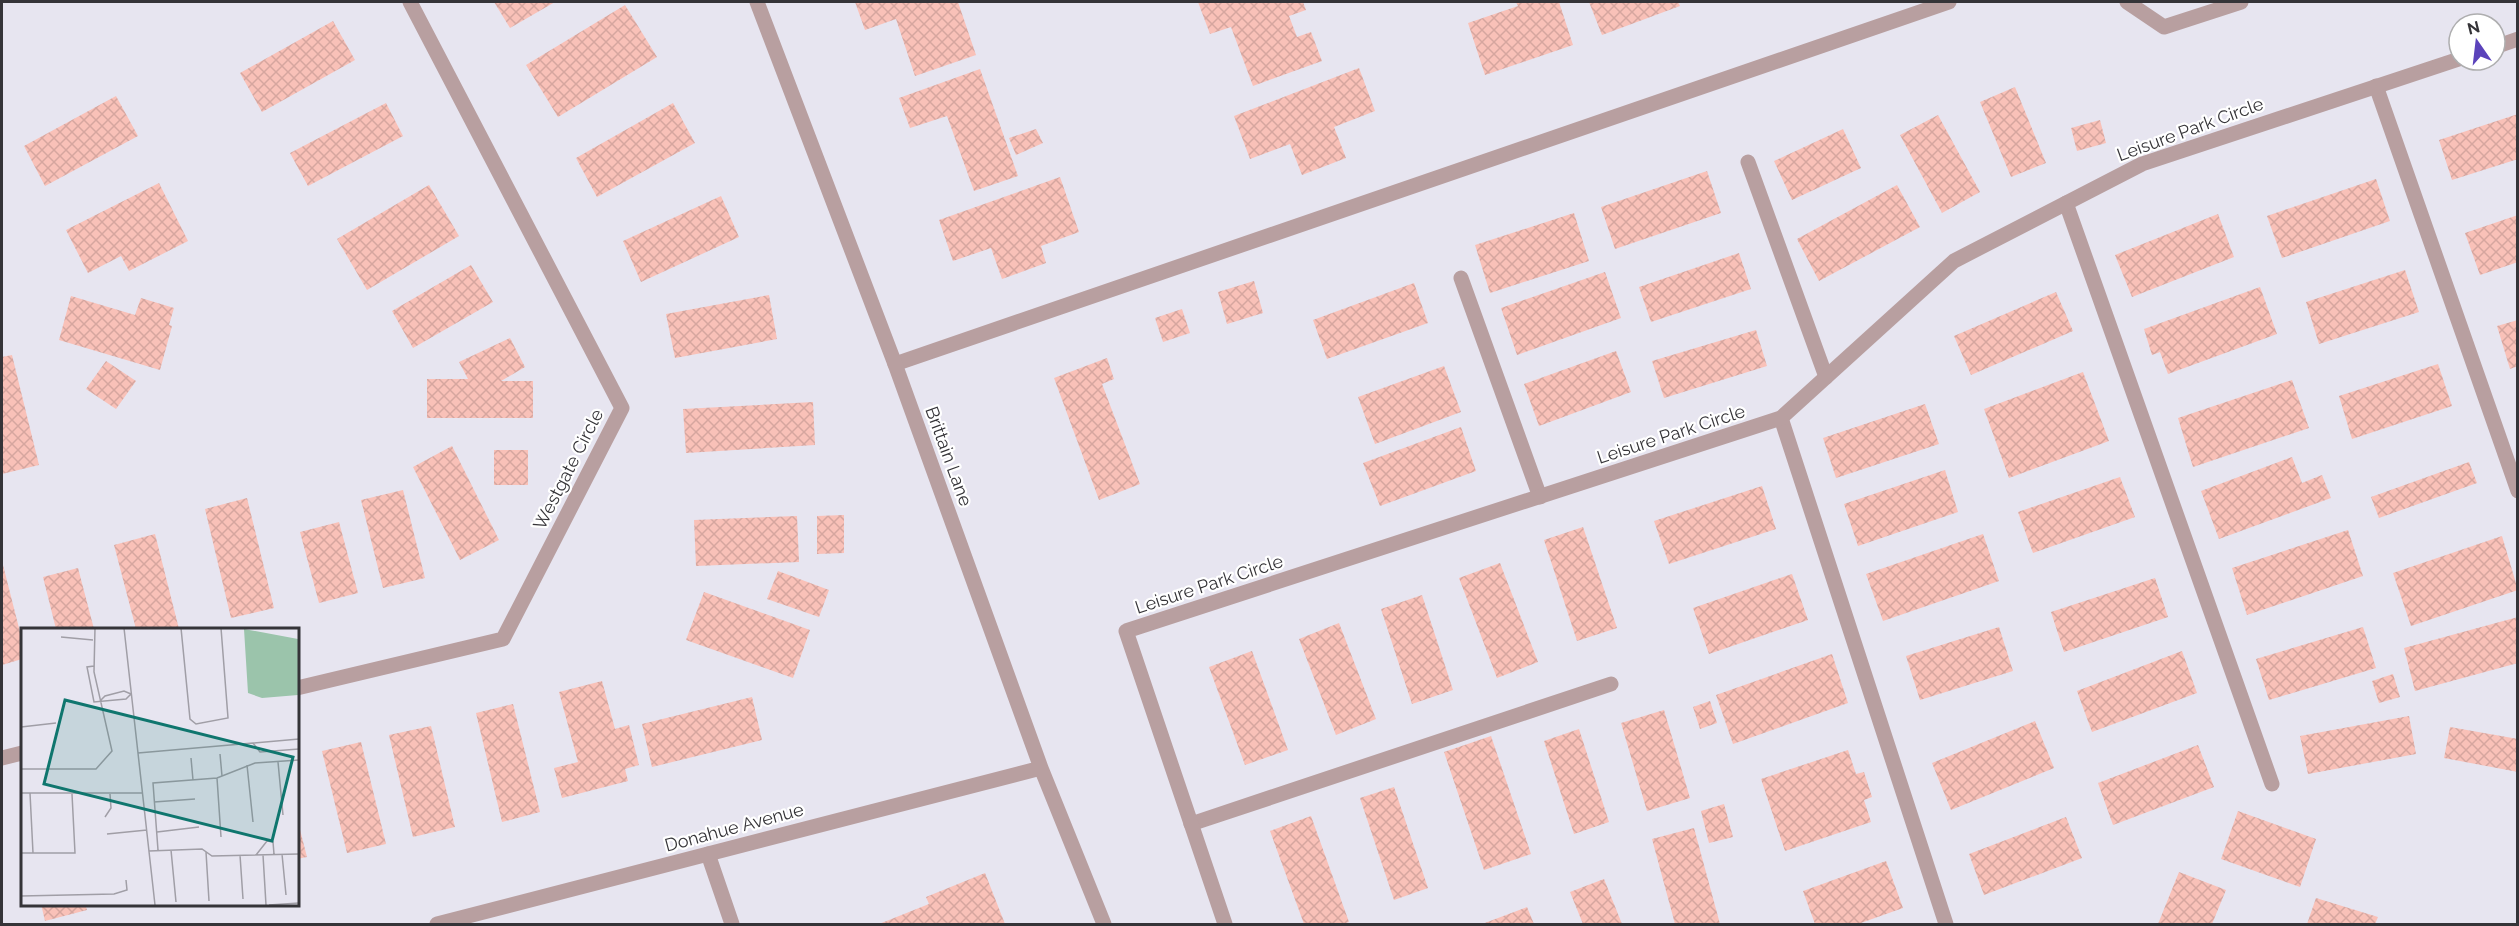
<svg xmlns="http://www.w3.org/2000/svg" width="2519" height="926" font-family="Raleway,sans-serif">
	<defs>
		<pattern id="building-cross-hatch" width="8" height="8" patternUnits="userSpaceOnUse" patternTransform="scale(1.5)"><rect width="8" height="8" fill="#f9c1b8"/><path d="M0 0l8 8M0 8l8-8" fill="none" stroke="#d6a69f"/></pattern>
	</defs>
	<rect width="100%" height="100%" fill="#e7e5f0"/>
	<path fill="url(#building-cross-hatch)" d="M494,2h61l-45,26z
		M855,2h103l18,53 -61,21 -19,-57 -31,11z
		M1198,2h105l3,8 -17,6 8,21 14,-5 11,29 -69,25 -22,-59 -21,7z
		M1516,2h43l14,43 -88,30 -17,-52 50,-17z
		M1589,2h89l2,4 -78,29z
		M625,5l32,52 -99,60 -32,-52z
		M333,21l22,39 -93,52 -22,-39z
		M1359,68l16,43 -41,16 12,31 -44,17 -12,-31 -40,15 -16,-43z
		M980,69l38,107 -44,15 -27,-75 -37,12 -11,-30z
		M2015,87l31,76 -35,14 -31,-75z
		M116,96l22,40 -93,50 -21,-40z
		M386,103l17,33 -95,50 -18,-33z
		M673,103l22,40 -98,54 -21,-39z
		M2518,114v45l-66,21 -13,-40z
		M1938,115l42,77 -38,21 -42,-78z
		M2100,120l6,23 -29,8 -6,-23z
		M1036,129l7,14 -27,12 -7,-17z
		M1843,129l18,39 -69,32 -18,-39z
		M1707,171l14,42 -106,36 -14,-42z
		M1060,177l19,55 -38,14 5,17 -44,16 -11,-31 -38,13 -14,-41z
		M2376,179l14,42 -108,37 -15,-42z
		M159,183l29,58 -59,30 -8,-15 -33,17 -22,-43z
		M429,185l30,51 -92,54 -30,-51z
		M1897,185l23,42 -101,54 -22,-42z
		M721,196l18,41 -98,45 -18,-41z
		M1574,213l15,48 -99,32 -15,-48z
		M2218,214l16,43 -102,40 -17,-42z
		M2518,215v47l-38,13 -15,-42z
		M1739,253l12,36 -100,33 -12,-35z
		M471,265l22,37 -80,46 -21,-37z
		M2405,270l14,42 -100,32 -13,-42z
		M1605,272l16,46 -104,37 -16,-47z
		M1254,281l9,32 -36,11 -9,-32z
		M1414,283l14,40 -101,36 -14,-39z
		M2260,287l17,47 -109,40 -8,-22 -8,3 -8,-26z
		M2056,292l17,39 -102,44 -17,-39z
		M769,295l8,44 -102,19 -9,-44z
		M71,296l64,19 6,-17 33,10 -5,17 3,1 -12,44 -101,-30z
		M1182,309l8,24 -27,9 -8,-24z
		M2518,320v46l-8,3 -13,-43z
		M1756,330l11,36 -103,32 -12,-37z
		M510,338l15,29 -24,14h32v37h-106v-39h41l-9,-17z
		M1616,351l15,41 -92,34 -15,-42z
		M12,355l27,110 -37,9v-117z
		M1107,358l7,21 -12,5 38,100 -41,16 -45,-122z
		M106,361l30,20 -20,28 -30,-20z
		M2438,364l14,42 -100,33 -13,-43z
		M1444,366l17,46 -86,32 -17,-47z
		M2083,372l26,69 -100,37 -25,-69z
		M2292,380l17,48 -116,39 -15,-49z
		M813,402l2,43 -129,8 -3,-44z
		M1925,404l14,40 -103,34 -13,-40z
		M1461,427l15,44 -96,35 -17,-43z
		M452,446l47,94 -39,20 -47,-93z
		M494,450h34v35h-34z
		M2292,457l10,26 20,-8 9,23 -112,41 -18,-48z
		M2469,462l8,21 -98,35 -8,-21z
		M1945,470l13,42 -100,34 -14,-42z
		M2120,477l15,40 -102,36 -15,-41z
		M1762,486l14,43 -107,35 -15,-43z
		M403,490l22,88 -42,10 -22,-88z
		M247,498l27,110 -43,10 -26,-109z
		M844,515v38l-27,1v-38z
		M797,516l2,46 -103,4 -2,-46z
		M339,522l19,71 -39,10 -19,-71z
		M1583,527l34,101 -40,13 -33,-101z
		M2348,530l15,46 -116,39 -15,-47z
		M155,534l24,95h-43l-22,-84z
		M1983,534l16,47 -116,40 -17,-47z
		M2502,536l16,54 -107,36 -18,-53z
		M2,561l20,79v19l-20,6z
		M1500,563l38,99 -41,16 -38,-100z
		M78,568l16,61h-38l-13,-52z
		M778,571l51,19 -10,27 -52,-18z
		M1792,574l16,46 -99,34 -16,-46z
		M2155,578l13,39 -104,35 -13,-40z
		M704,592l106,38 -17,48 -107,-38z
		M1422,595l31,95 -41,14 -31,-95z
		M2518,617v46l-103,28 -11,-43z
		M1339,623l37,96 -40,16 -37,-96z
		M1999,627l14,44 -93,29 -14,-44z
		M2363,627l13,41 -107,32 -13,-41z
		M1252,651l36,99 -43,15 -36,-98z
		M2182,651l15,42 -105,39 -15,-41z
		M1832,654l16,49 -115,41 -17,-49z
		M2393,674l7,23 -21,6 -7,-22z
		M602,681l13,48 14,-4 10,40 -14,4 3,12 -66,17 -8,-30 24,-6 -19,-70z
		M752,697l10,43 -110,27 -10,-43z
		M1710,701l7,22 -17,6 -7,-22z
		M513,704l27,108 -38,10 -26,-109z
		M1664,710l26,88 -43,13 -26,-88z
		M2409,716l7,38 -108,20 -8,-38z
		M2035,721l19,47 -103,42 -19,-47z
		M431,726l24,101 -42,10 -24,-102z
		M2450,727l68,12v33l-74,-14z
		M1579,729l30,93 -35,12 -30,-93z
		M1491,736l40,118 -47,16 -40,-118z
		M361,742l25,102 -39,9 -25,-102z
		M2198,745l16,42 -101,38 -15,-42z
		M1848,750l8,24 8,-2 8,25 -8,3 7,22 -86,29 -24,-72z
		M1394,787l34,101 -34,12 -34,-102z
		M1724,804l9,33 -24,6 -8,-32z
		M2238,811l78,28 -16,48 -79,-28z
		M1311,816l38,106 -6,2h-39l-34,-93z
		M2066,817l16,41 -98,37 -15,-41z
		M297,818l10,39 -10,2z
		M1694,828l26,96h-45l-23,-85z
		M1886,861l17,47 -45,16h-43l-12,-33z
		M2179,872l47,18 -14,34h-54z
		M985,873l20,51h-126l50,-20 -3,-7z
		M1604,879l18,45h-39l-13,-32z
		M2316,898l62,19 -3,7h-68z
		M41,904h44l2,6 -42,11z
		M1527,907l7,17h-52z"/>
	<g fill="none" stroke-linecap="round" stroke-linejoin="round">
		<path stroke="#b89fa0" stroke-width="15" d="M2127,2l37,25 77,-25
			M2376,86l142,405
			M1748,162l78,215
			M2066,203l206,581
			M1461,278l79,219
			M895,364l1054,-362
			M1781,418l165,506
			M1191,824l420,-140
			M708,854l24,70"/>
		<path stroke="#b89fa0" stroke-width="15" d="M757,2l138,362 146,404 63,156
			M2495,47l23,-8
			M297,688l206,-49 119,-231 -212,-406
			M2,758l20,-5
			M437,924l604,-156
			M1225,924l-99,-293 655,-213 173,-157 188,-97 317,-105"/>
	</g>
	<g text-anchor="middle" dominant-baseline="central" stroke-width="4.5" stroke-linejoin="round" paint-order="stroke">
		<g font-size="18" fill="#353438" stroke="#fff">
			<text transform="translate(2190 129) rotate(-20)">Leisure Park Circle</text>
			<text transform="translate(1671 434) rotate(-18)">Leisure Park Circle</text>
			<text transform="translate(949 456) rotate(70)">Brittain Lane</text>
			<text transform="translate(568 469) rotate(-63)">Westgate Circle</text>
			<text transform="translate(1209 584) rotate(-18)">Leisure Park Circle</text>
			<text transform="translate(734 827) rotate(-15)">Donahue Avenue</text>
		</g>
	</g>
	<g transform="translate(21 628)">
		<rect width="278" height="278" fill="#e7e5f0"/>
		<path d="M223,1l54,10v56l-36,3 -14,-5z" fill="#9bc4ab"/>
		<path fill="none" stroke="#a09ea6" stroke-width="1.5" d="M103,0l31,277M160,0l9,91 6,5 32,-6 -7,-90M40,9l32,3M73,38l-7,1 7,35 32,-3 5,-5M79,73l5,-5 19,-5 7,3M0,99l35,-4M232,115l7,9 39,-3M117,125l161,-14M199,126l2,22M170,130l2,22M257,134l5,53M226,137l6,57M0,141h75l16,-18 -18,-79 1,-44M196,150l4,59M0,165h121M9,165l3,60M133,174l41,-3M84,189l6,-9 -1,-14M136,204l42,-5M86,206l40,-4M137,222l-5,-67 64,-5 38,-15 44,-3M150,222l5,52M128,223l53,-2 10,7 87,-2M185,224l3,49M0,225h54l-3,-59M261,226l4,41M219,227l3,44M235,227l11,-14 6,1 1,12M242,227l3,50M0,268l93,-2 13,-4 -1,-10M248,277l30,-2"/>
		<path fill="#0f766e" fill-opacity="0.15" stroke="#0f766e" stroke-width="3" d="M44,72l228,57 -21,84 -228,-57z"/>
		<rect width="278" height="278" fill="none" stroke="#353438" stroke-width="3"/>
	</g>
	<rect width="2519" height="926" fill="none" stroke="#353438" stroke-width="6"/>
	<g transform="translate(2477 42) rotate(346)"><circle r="28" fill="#ffffff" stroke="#aeaeaf" stroke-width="1.5"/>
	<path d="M0-4.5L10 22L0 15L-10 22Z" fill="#5b43bb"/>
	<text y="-9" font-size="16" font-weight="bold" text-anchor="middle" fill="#353438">N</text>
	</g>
</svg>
